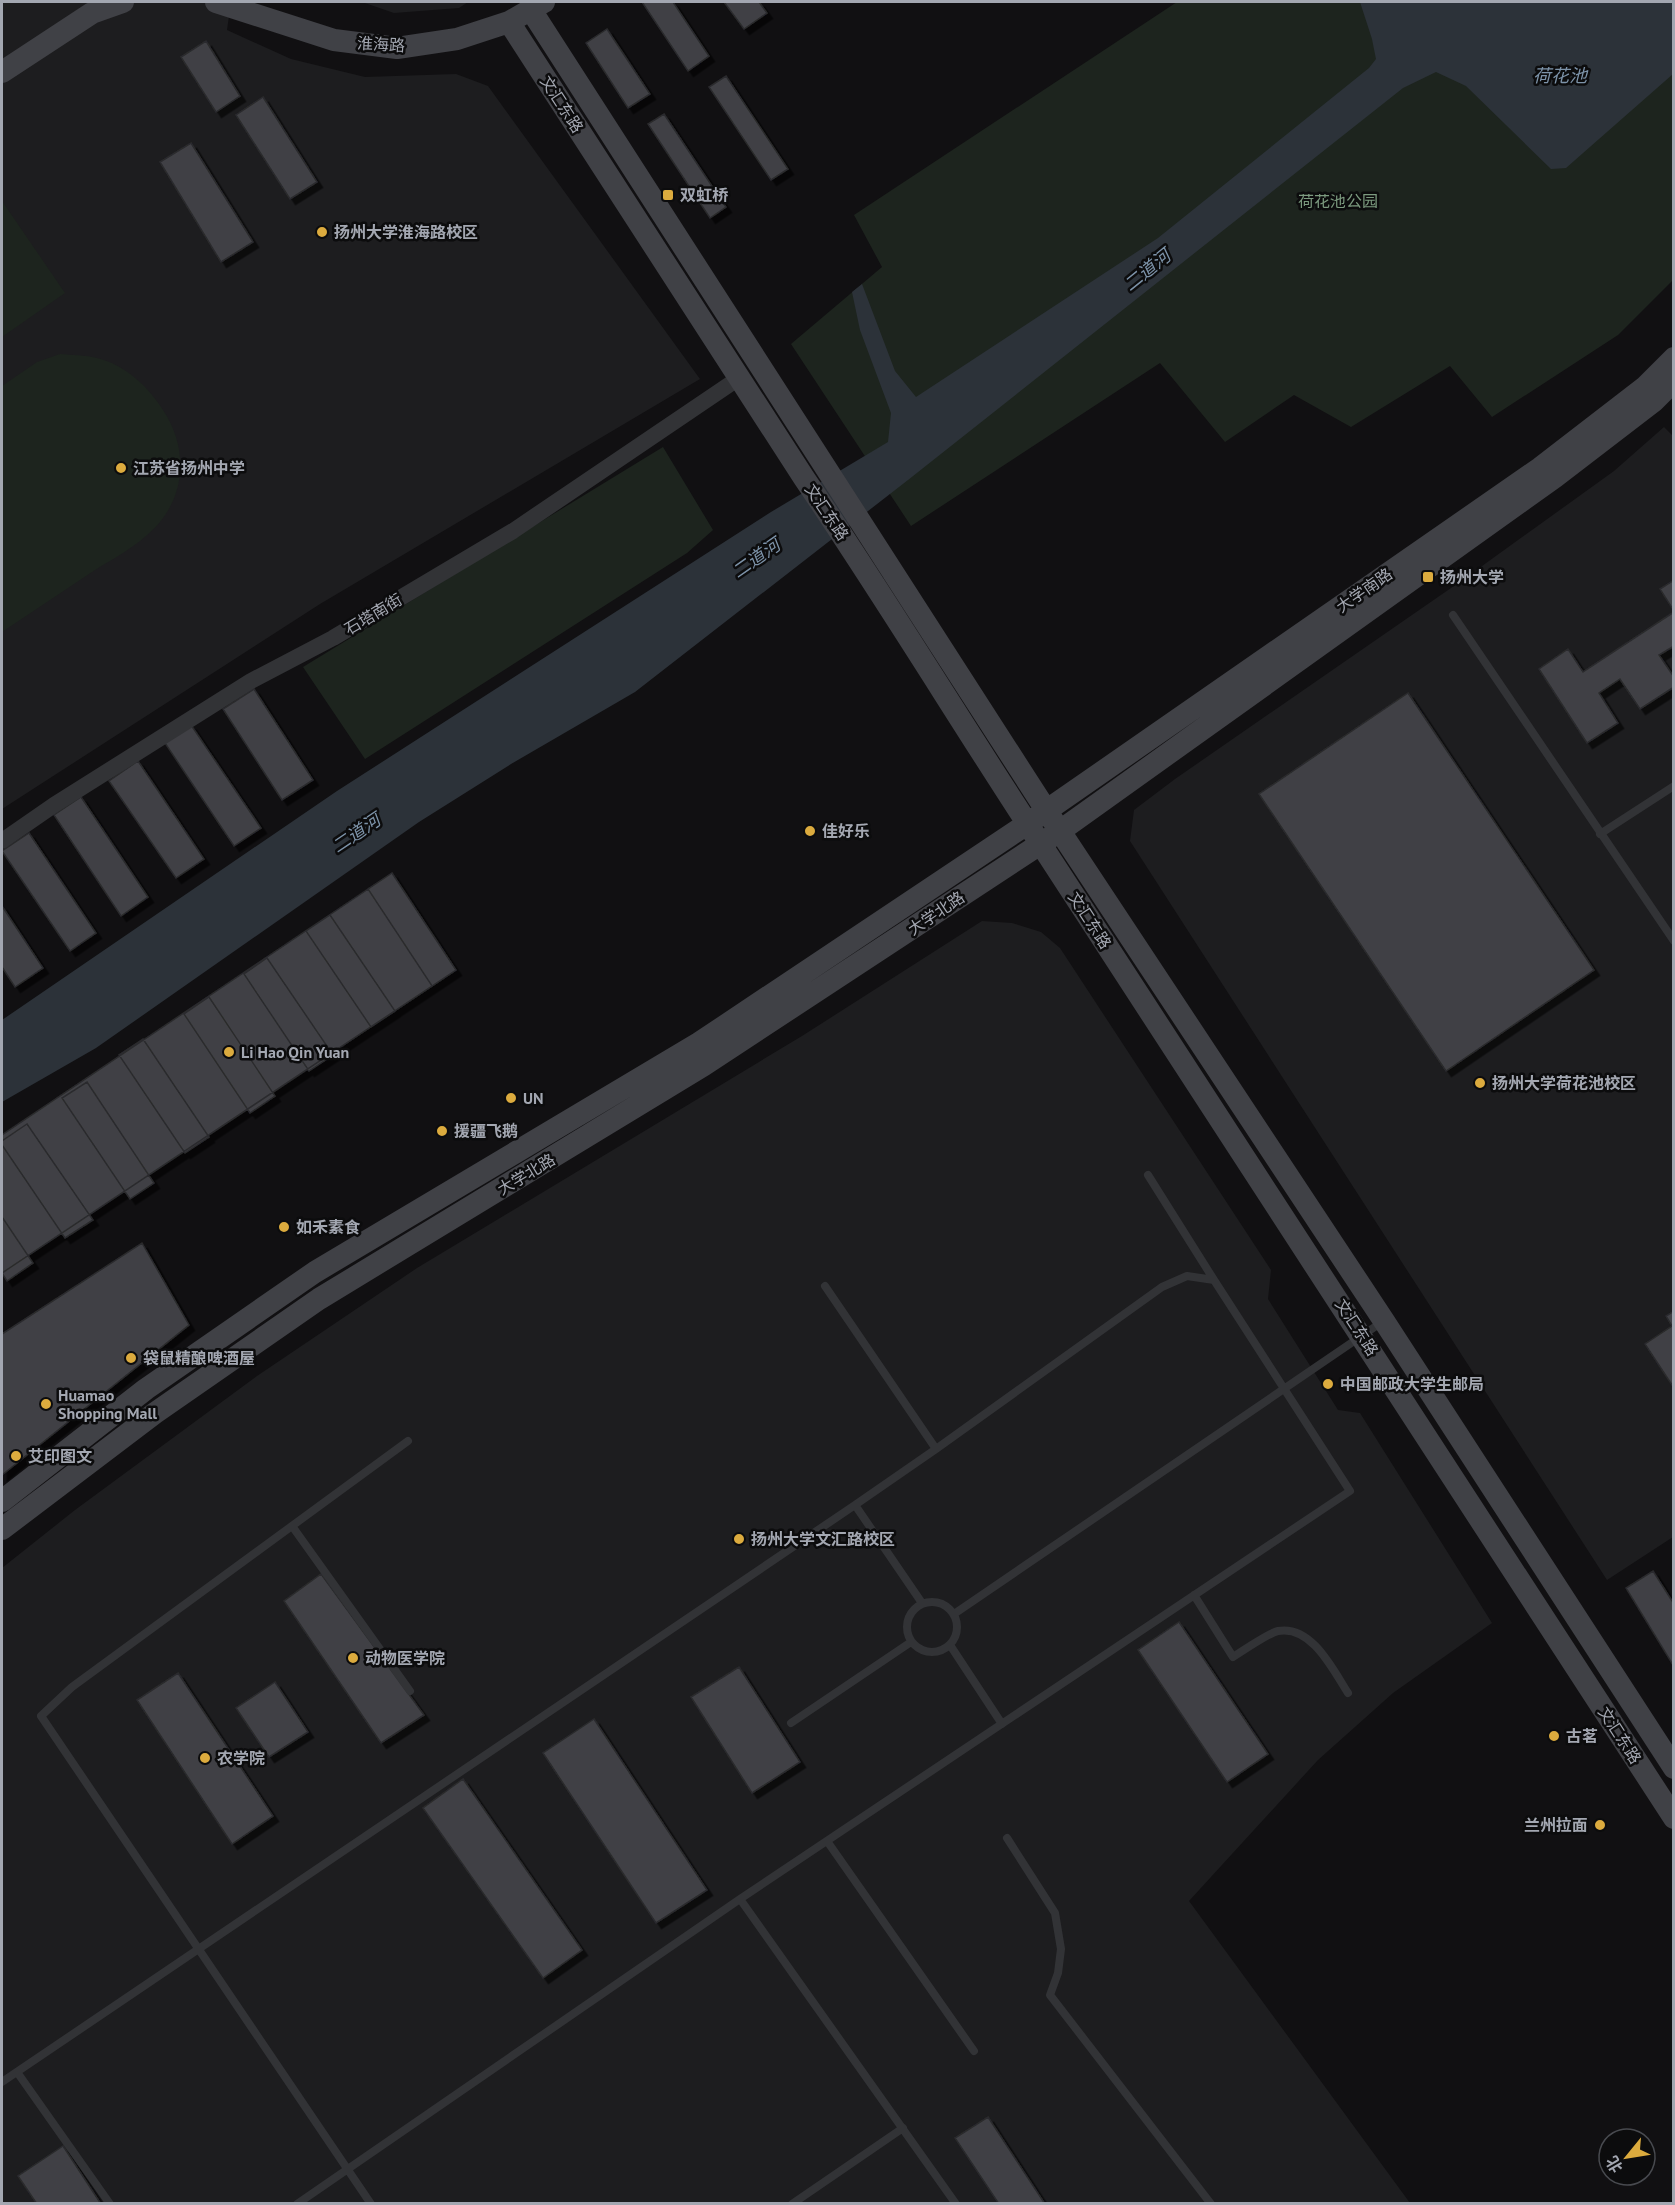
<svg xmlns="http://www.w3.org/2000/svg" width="1675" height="2205" font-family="'PT Sans','Noto Sans SC',sans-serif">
	<defs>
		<filter id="shadow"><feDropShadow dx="5.5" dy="5.5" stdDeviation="0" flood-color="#0009"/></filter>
	</defs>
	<rect width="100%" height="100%" fill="#111012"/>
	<path fill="#1d1d1f" d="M2,2h229l-4,28 64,29 74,18 91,-3 32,12 212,293 -380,225 -318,205z
		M362,2h106l-9,6 -65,5z
		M1664,427l9,9v1101l-66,43 -477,-739 4,-31 41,-31 289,-200 150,-108z
		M982,921l30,2 29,9 19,16 211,322 -3,29 70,111 22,3 132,210 -99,70 -75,67 -129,141 221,302 -1408,1v-636l73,-58 182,-134 160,-108 385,-232z"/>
	<path fill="#1d241e" d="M1177,2h496v278l-55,55 -126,82 -42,-51 -99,61 -57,-32 -69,47 -65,-79 -249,163 -120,-182 91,-77 -28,-52z
		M2,201l63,92 -63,44z
		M60,354c12,1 25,1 37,4 28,7 51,28 66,52 28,42 22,94 -17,126 -17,15 -39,26 -57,38 -29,19 -58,39 -87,58v-246l35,-24z
		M663,447l50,83 -26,23 -322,206 -62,-92z"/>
	<path fill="#2c3239" d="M1360,2h313v72l-107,94 -15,1 -85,-83 -30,-14 -33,16 -495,392 -273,212 -124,72 -92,58 -323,226 -94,54v-82l335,-229 434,-279 117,-70 3,-29 -31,-83 -8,-38 10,-8 33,87 21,26 242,-159 211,-170 7,-9 -4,-20z"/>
	<path fill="#404145" stroke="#2b2b2d" stroke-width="1.5" filter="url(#shadow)" d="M642,2h31l36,54 -21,15z
		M724,2h35l8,11 -23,16z
		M607,29l43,65 -22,14 -42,-65z
		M206,41l34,55 -24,16 -35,-55z
		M726,76l62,93 -17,11 -62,-93z
		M263,97l54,85 -27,17 -54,-84z
		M664,114l62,93 -16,11 -62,-94z
		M191,143l62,99 -32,20 -61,-100z
		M1674,580v31l-14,-22z
		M1674,612v34l-15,9 15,22v10l-34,22 -20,-30 -21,14 19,30 -31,20 -48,-74 29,-20 15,23z
		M254,689l59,91 -31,20 -59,-91z
		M1408,693l186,277 -148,101 -187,-277z
		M191,725l70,103 -27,18 -69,-103z
		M138,761l66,98 -28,19 -67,-97z
		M81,797l67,100 -27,19 -67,-101z
		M29,833l67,100 -26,18 -68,-100z
		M392,873l64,97 -24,16 -64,-97z
		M392,873l64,97 -454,303v-138z
		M2,906l41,62 -28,19 -13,-20z
		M330,915l65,96 -24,16 -65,-96z
		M267,958l66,97 -24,16 -65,-97z
		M209,997l66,99 -25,17 -66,-99z
		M143,1039l66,98 -24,16 -66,-98z
		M87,1082l67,101 -24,16 -68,-101z
		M27,1124l66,96 -28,18 -63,-93v-4z
		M2,1217l31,46 -26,18 -5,-8z
		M142,1243l47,82 -187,150v-141z
		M1674,1311v77l-29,-44 27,-18 -6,-10z
		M1653,1571l21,33 -1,61 -47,-77z
		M321,1574l103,141 -43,28 -97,-142z
		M1179,1622l89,132 -41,28 -89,-132z
		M739,1667l61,95 -48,31 -61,-96z
		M178,1673l95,143 -41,28 -95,-144z
		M275,1682l33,50 -39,25 -33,-49z
		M594,1719l113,171 -51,33 -113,-170z
		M463,1779l119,171 -39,28 -120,-170z
		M988,2117l57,87h-46l-44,-66z
		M63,2146l38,58h-64l-19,-28z"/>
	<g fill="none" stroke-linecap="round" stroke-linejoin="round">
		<path stroke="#323336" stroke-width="8" d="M1453,615l221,326
			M1600,834l74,-48
			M1148,1175l66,105
			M825,1286l111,163
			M292,1526l118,165
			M1194,1595l39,62c9,-6 36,-24 45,-26 34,-6 55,39 70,62
			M907 1627a25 25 0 1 1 50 0a25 25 0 1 1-50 0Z
			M954,1614l428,-292
			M950,1645l52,79
			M791,1723l120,-81
			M1007,1838l48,75 6,36 -3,24 -8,22 161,209
			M827,1841l147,210
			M740,1899l216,305
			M17,2072l93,132
			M2,2082l853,-577
			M297,2204l443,-305 610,-408 -136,-211 -27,-4 -25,11 -226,162 -81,56 67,98
			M371,2204l-330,-488 31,-29 336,-246
			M792,2204l111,-76"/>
		<path stroke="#323336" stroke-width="16" d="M2,841l52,-36 197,-124 82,-43 180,-107 226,-153"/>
		<path stroke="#404146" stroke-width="22" d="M216,2l118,38 63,8 60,-9 52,-17 35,-20
			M531,10l515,800 338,511 290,447
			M509,22l295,456c83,122 159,248 240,371 211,322 421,645 630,969
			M2,72l90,-59 31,-11
			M2,1501l144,-112 169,-117 384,-229 328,-219 513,-356 105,-81 29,-29
			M2,1529l153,-116 164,-114 385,-234 356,-234 495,-354 99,-76 20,-20"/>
	</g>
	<g fill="#dcab3e" stroke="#0c0c0d" stroke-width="2">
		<rect x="662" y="189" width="12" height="12" rx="3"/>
		<circle cx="322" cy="232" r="6"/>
		<circle cx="121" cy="468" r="6"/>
		<rect x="1422" y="571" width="12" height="12" rx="3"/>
		<circle cx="810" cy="831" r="6"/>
		<circle cx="229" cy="1052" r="6"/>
		<circle cx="1480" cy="1083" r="6"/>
		<circle cx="511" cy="1098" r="6"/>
		<circle cx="442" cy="1131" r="6"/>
		<circle cx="284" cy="1227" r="6"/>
		<circle cx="131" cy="1358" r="6"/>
		<circle cx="1328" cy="1384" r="6"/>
		<circle cx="46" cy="1404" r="6"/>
		<circle cx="16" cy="1456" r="6"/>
		<circle cx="739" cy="1539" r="6"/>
		<circle cx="353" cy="1658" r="6"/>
		<circle cx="1554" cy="1736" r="6"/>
		<circle cx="205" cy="1758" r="6"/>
		<circle cx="1600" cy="1825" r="6"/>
	</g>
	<g text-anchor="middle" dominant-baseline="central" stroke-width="5" stroke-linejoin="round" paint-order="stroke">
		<g font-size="16" fill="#a3a7b1" stroke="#0c0c0d">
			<text transform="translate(381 44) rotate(3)">淮海路</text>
			<text transform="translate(562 104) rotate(57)">文汇东路</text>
			<text transform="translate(827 512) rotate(56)">文汇东路</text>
			<text transform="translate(1364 590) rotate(-35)">大学南路</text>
			<text transform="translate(373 614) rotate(-31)">石塔南街</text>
			<text transform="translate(936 913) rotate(-34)">大学北路</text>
			<text transform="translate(1090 920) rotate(57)">文汇东路</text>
			<text transform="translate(526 1174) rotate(-31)">大学北路</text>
			<text transform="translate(1357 1327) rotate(57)">文汇东路</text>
			<text transform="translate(1620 1735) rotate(57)">文汇东路</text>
		</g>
		<g font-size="16" font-weight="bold" fill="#a3a7b1" stroke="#0c0c0d" text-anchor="start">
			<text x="680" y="195">双虹桥</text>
			<text x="334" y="232">扬州大学淮海路校区</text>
			<text x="133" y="468">江苏省扬州中学</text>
			<text x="1440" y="577">扬州大学</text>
			<text x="822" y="831">佳好乐</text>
			<text x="241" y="1052">Li Hao Qin Yuan</text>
			<text x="1492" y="1083">扬州大学荷花池校区</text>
			<text x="523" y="1098">UN</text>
			<text x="454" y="1131">援疆飞鹅</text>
			<text x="296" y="1227">如禾素食</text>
			<text x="143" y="1358">袋鼠精酿啤酒屋</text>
			<text x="1340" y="1384">中国邮政大学生邮局</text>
			<text x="58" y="1395">Huamao<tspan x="58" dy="18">Shopping Mall</tspan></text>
			<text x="28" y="1456">艾印图文</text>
			<text x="751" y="1539">扬州大学文汇路校区</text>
			<text x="365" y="1658">动物医学院</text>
			<text x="1566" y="1736">古茗</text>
			<text x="217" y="1758">农学院</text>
			<text x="1588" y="1825" text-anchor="end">兰州拉面</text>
		</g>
		<g font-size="16" fill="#7c9a7f" stroke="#0c0c0d">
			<text x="1338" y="201">荷花池公园</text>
		</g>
		<g font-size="18" font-style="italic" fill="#7d93a9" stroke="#0c0c0d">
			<text x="1560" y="75">荷花池</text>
			<text transform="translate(1147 270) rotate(-39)">二道河</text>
			<text transform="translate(756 558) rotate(-35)">二道河</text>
			<text transform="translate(356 833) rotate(-34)">二道河</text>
		</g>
	</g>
	<rect width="1675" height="2205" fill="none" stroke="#a3a7b1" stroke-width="6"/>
	<g transform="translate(1627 2157) rotate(240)"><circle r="28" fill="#0c0c0d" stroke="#484a4f" stroke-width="1.5"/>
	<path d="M0-4.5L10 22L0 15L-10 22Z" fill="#dcab3e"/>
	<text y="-9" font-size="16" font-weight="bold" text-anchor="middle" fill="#a3a7b1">北</text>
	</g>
</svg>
